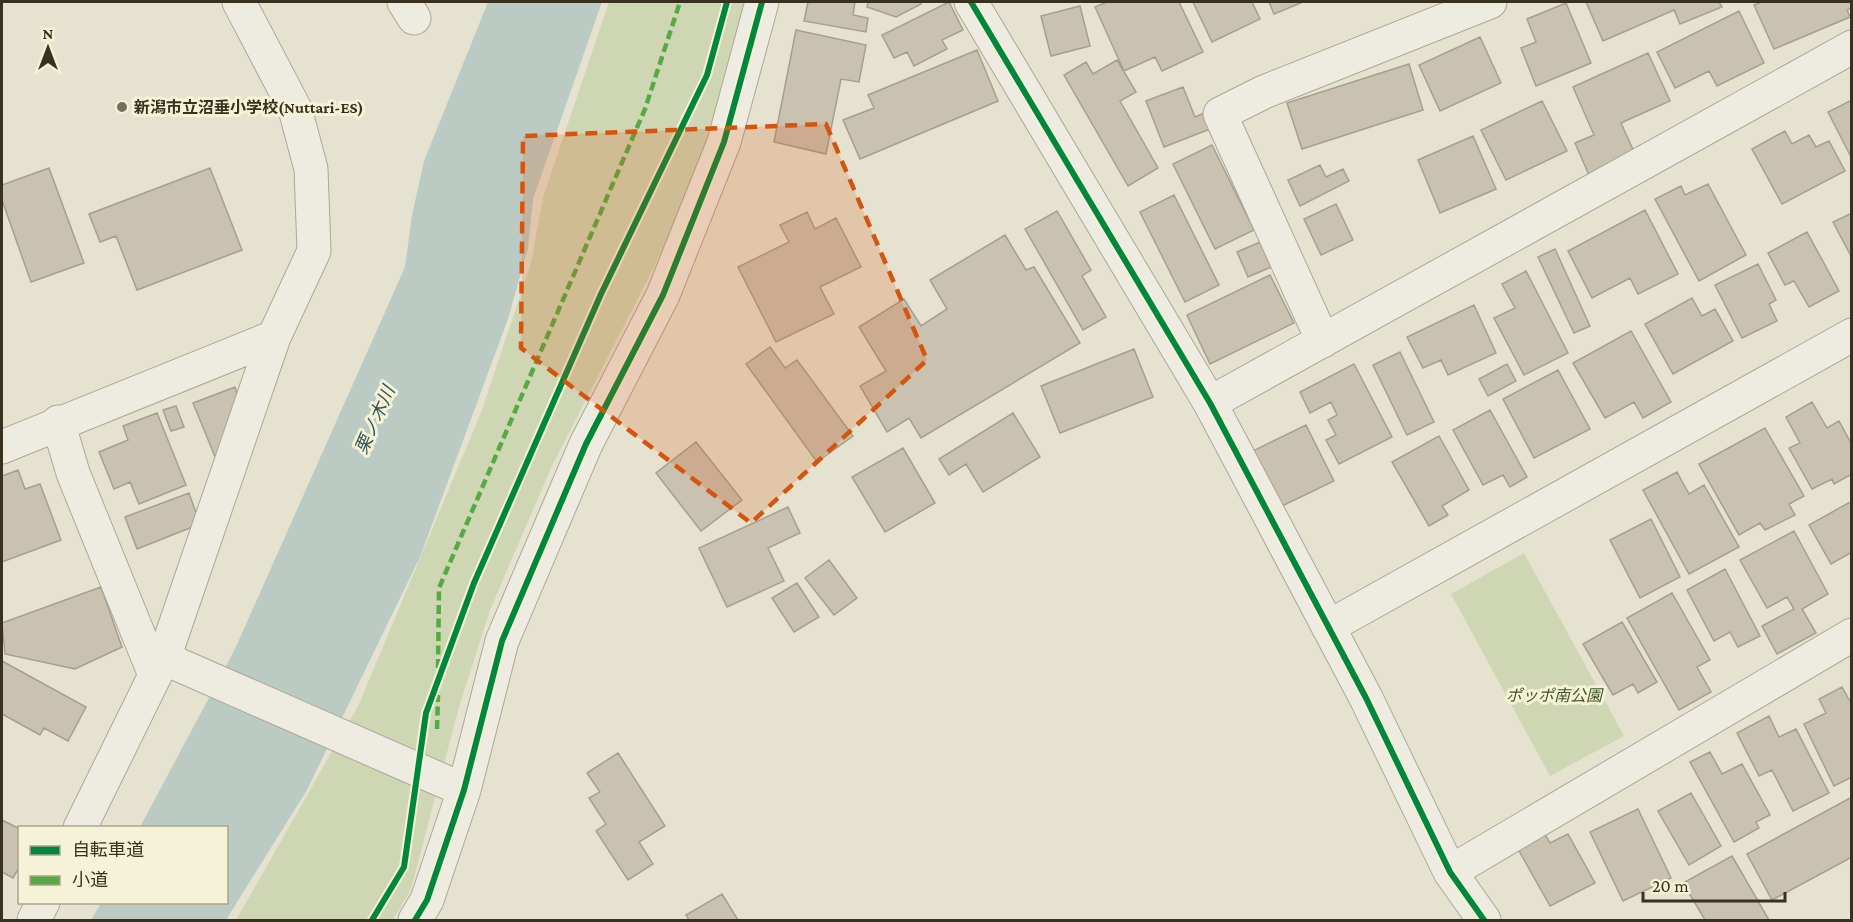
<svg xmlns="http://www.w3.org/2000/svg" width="1853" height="922" font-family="'Crimson Pro','Noto Sans JP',serif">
	<rect width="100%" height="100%" fill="#e5e3d0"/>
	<path fill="#cfd6b3" d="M609,2h139l-40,148 -53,115 -104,203 -61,142 -31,97 -48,182 -18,31h-157l123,-216 123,-294 49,-147 12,-66z
		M1524,553l100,183 -74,40 -99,-182z"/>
	<path fill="#bbcbc4" d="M488,2h114l-69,197 -5,49 -20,71 -88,238 -113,233 -81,130h-135l10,-17 125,-1v-74l-86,-1 95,-178 170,-382 7,-52 12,-54z"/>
	<path fill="#c9c2b1" stroke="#a59f8f" stroke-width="1.5" d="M808,2h47l-2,13 15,3 -2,14 -62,-11z
		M868,2h53v2l-25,13 -29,-10z
		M949,2l14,28 -21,10 5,9 -33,17 -7,-14 -13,6 -12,-23z
		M1107,2h72l24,50 -41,19 -7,-14 -31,14 -29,-64z
		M1193,2h59l8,17 -48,23z
		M1269,2h34l-29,12z
		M1586,2h133l3,5 -42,17 -6,-14 -71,31z
		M1762,2h90v6l-5,2 3,7 -76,32 -20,-44z
		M1566,3l25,60 -55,23 -15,-38 15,-6 -9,-23z
		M1080,6l10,40 -39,10 -10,-40z
		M1739,11l25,52 -47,23 -8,-15 -34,17 -18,-36z
		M796,30l70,15 -7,37 -18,-3 -15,75 -52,-12z
		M1480,37l21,46 -61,28 -21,-46z
		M977,50l21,51 -138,58 -17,-39 31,-12 -6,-13z
		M1648,53l22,48 -49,22 14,31 -46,21 -14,-32 19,-8 -21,-48z
		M1117,60l19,32 -16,9 38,67 -30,18 -64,-111 22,-13 7,12z
		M1409,64l14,46 -121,39 -15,-46z
		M1183,87l12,30 9,-4 6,16 -46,18 -18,-46z
		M1852,100v59l-24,-47z
		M1542,101l25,50 -61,29 -25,-50z
		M1785,131l7,13 17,-9 7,12 13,-6 16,30 -63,33 -30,-55z
		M1473,136l23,53 -56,24 -22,-53z
		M1212,145l42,85 -39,19 -42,-85z
		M1320,165l6,12 17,-8 6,12 -49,25 -12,-26z
		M49,168l35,95 -53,19 -29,-82v-15z
		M210,168l32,82 -105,40 -21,-54 -16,6 -11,-28z
		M1708,184l38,71 -47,26 -44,-82 26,-13 4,9z
		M1174,195l45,90 -34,17 -45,-90z
		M1336,204l17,36 -32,15 -17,-36z
		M1645,210l33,64 -40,20 -8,-16 -38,20 -24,-47z
		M1057,211l34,59 -9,6 24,41 -23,13 -58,-101z
		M807,212l8,17 21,-11 25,49 -41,20 14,27 -58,28 -38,-75 51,-25 -9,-17z
		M1852,213v45l-19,-36z
		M1807,232l32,59 -30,16 -15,-26 -9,4 -17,-32z
		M1005,235l21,35 8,-3 46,76 -159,95 -12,-20 -22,14 -27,-46 26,-15 -27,-44 45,-28 17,27 26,-17 -17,-29z
		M1260,242l11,25 -23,10 -11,-25z
		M1555,249l35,77 -16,7 -36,-76z
		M1758,264l18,36 -7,4 8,17 -35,17 -27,-53z
		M1526,271l42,82 -44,22 -30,-57 21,-10 -13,-24z
		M1270,275l24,48 -84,41 -23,-49z
		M1692,298l10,18 13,-7 18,32 -60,33 -28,-50z
		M1474,305l22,48 -48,22 -7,-15 -18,8 -16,-31z
		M1631,331l40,71 -28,16 -9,-16 -29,16 -32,-55z
		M770,347l15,21 12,-8 56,76 -36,26 -71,-98z
		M1134,349l19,48 -93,36 -19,-47z
		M1400,352l34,70 -27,13 -34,-70z
		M1354,364l38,73 -53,27 -13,-24 10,-5 -8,-15 9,-5 -6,-13 -21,11 -10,-21z
		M1507,364l9,17 -28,15 -9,-17z
		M1558,370l32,59 -56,29 -31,-59z
		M235,387l8,26 -15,6 7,18 -15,32 -27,-66z
		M1812,402l15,26 12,-7 13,24v29l-18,10 -2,-5 -20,10 -23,-41 11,-5 -14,-26z
		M176,406l8,21 -13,4 -8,-21z
		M1490,410l37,67 -17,10 -7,-12 -20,10 -30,-55z
		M157,413l29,72 -47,19 -9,-22 -16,7 -15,-37 29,-12 -5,-14z
		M1013,413l27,44 -57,35 -17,-28 -17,11 -10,-16z
		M1306,425l28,56 -54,26 -27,-56z
		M1765,428l39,68 -15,8 6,11 -30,15 -5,-7 -21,12 -40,-71z
		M1439,436l30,54 -27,16 6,9 -19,11 -37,-64z
		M696,442l46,58 -41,31 -45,-58z
		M903,448l32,55 -50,29 -33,-55z
		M18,470l7,19 15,-5 21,56 -59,22v-86z
		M1677,472l12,22 15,-9 35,62 -50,27 -46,-84z
		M189,493l11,31 -63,25 -12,-32z
		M1852,501v51l-21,12 -22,-39z
		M788,507l12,26 -32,15 16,33 -57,26 -28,-59z
		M1651,519l29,58 -40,21 -30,-58z
		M1794,531l34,63 -26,15 14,24 -39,21 -15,-28 32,-17 -7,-12 -20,11 -27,-48z
		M829,560l28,38 -23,17 -29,-37z
		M1725,569l35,67 -22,11 -8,-15 -16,9 -27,-51z
		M797,583l22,34 -25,15 -22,-34z
		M101,587l21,60 -47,22 -70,-15 -3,-31z
		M1672,593l38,67 -13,7 14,25 -32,18 -52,-92z
		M1622,622l35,60 -19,11 -5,-9 -20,11 -30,-51z
		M2,661l84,46 -18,34 -24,-13 -4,7 -38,-21z
		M1842,687l10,18v72l-18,9 -30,-62 22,-11 -7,-14z
		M1769,716l10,21 17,-8 33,64 -36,18 -21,-41 -13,6 -22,-43z
		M1710,752l12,22 20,-10 28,51 -14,7 3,6 -25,14 -44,-80z
		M618,753l47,73 -26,16 14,22 -25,16 -32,-49 10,-7 -17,-26 11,-6 -13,-19z
		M1691,793l30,53 -32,19 -31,-54z
		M1852,797v60l-80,43 -25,-46z
		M1638,809l33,69 -48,23 -33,-69z
		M2,820l18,9v37l-7,12 -11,-6z
		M1545,834l5,9 18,-9 27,49 -45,23 -32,-57z
		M1732,856l37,64h-64l-22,-37z
		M722,894l16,26h-49l-3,-5z"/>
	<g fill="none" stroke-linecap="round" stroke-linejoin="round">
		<defs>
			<path id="street" d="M404,2l10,16
				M971,2l239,401 156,295 84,174 34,48
				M1323,341l-103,-227 44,-22 226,-90
				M1210,403l642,-356
				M58,422l15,51 82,202
				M2,447l272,-110
				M1328,627l524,-292
				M165,655l12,9 287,126
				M80,828l85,-173 109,-318 40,-86 -3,-82 -16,-60 -56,-107
				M1450,872l402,-237
				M34,920l9,-18
				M415,920l12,-20 37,-110 38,-149 84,-197 77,-149 61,-153 38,-140"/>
		</defs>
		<use href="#street" stroke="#aba798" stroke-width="35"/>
		<use href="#street" stroke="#eeece1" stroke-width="33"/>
		<path stroke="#55ab43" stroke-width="4.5" stroke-dasharray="9 4.5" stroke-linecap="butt" d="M438,668l1,-80 206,-479 35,-107
			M437,729l1,-34"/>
		<defs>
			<path id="cycleway" d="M971,2l239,401 156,295 84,174 34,48
				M372,920l32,-53 22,-154 48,-130 127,-289 106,-219 20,-73
				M415,920l12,-20 37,-110 38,-149 84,-197 77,-149 61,-153 38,-140"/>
		</defs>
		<use href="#cycleway" stroke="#f5f2d7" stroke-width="10"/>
		<use href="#cycleway" stroke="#00873e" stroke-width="6"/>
	</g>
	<path fill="#d6550e" fill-opacity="0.2" stroke="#d6550e" stroke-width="4.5" stroke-dasharray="12 8" stroke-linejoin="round" d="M826,124l101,236 -176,163 -230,-175 2,-212z"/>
	<circle fill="#756f5e" stroke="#f5f2d7" stroke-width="2" cx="122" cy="107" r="6"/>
	<g text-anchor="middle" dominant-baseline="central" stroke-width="6" stroke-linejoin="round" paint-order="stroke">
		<g font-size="16" font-weight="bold" fill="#393120" stroke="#f5f2d7" text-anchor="start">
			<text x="134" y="107">新潟市立沼垂小学校(Nuttari-ES)</text>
		</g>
		<g font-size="16" font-style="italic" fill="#415528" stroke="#f5f2d7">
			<text x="1554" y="695">ポッポ南公園</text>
		</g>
		<g font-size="18" font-style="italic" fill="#305459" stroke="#f5f2d7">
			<text transform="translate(375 420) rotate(-66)">栗ノ木川</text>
		</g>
	</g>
	<rect width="1853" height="922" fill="none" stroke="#393120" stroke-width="6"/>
	<rect x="18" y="826" width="210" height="78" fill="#f5f2d7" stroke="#aaa58e" stroke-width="1.5"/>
	<rect x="30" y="846" width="30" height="9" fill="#00873e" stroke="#aaa58e" stroke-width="1.5"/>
	<text x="72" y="856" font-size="18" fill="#393120">自転車道</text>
	<rect x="30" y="876" width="30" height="9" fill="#55ab43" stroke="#aaa58e" stroke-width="1.5"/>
	<text x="72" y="886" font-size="18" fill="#393120">小道</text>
	<g transform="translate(48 48)" stroke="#f5f2d7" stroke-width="4.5" paint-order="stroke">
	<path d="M0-4.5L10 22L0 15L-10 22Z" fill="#393120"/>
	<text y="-9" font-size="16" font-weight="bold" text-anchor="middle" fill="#393120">N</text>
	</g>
	<path d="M1643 892v9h142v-9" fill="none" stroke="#393120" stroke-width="3"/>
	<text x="1652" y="892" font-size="18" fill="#393120" stroke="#f5f2d7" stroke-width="4.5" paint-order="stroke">20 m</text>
</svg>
